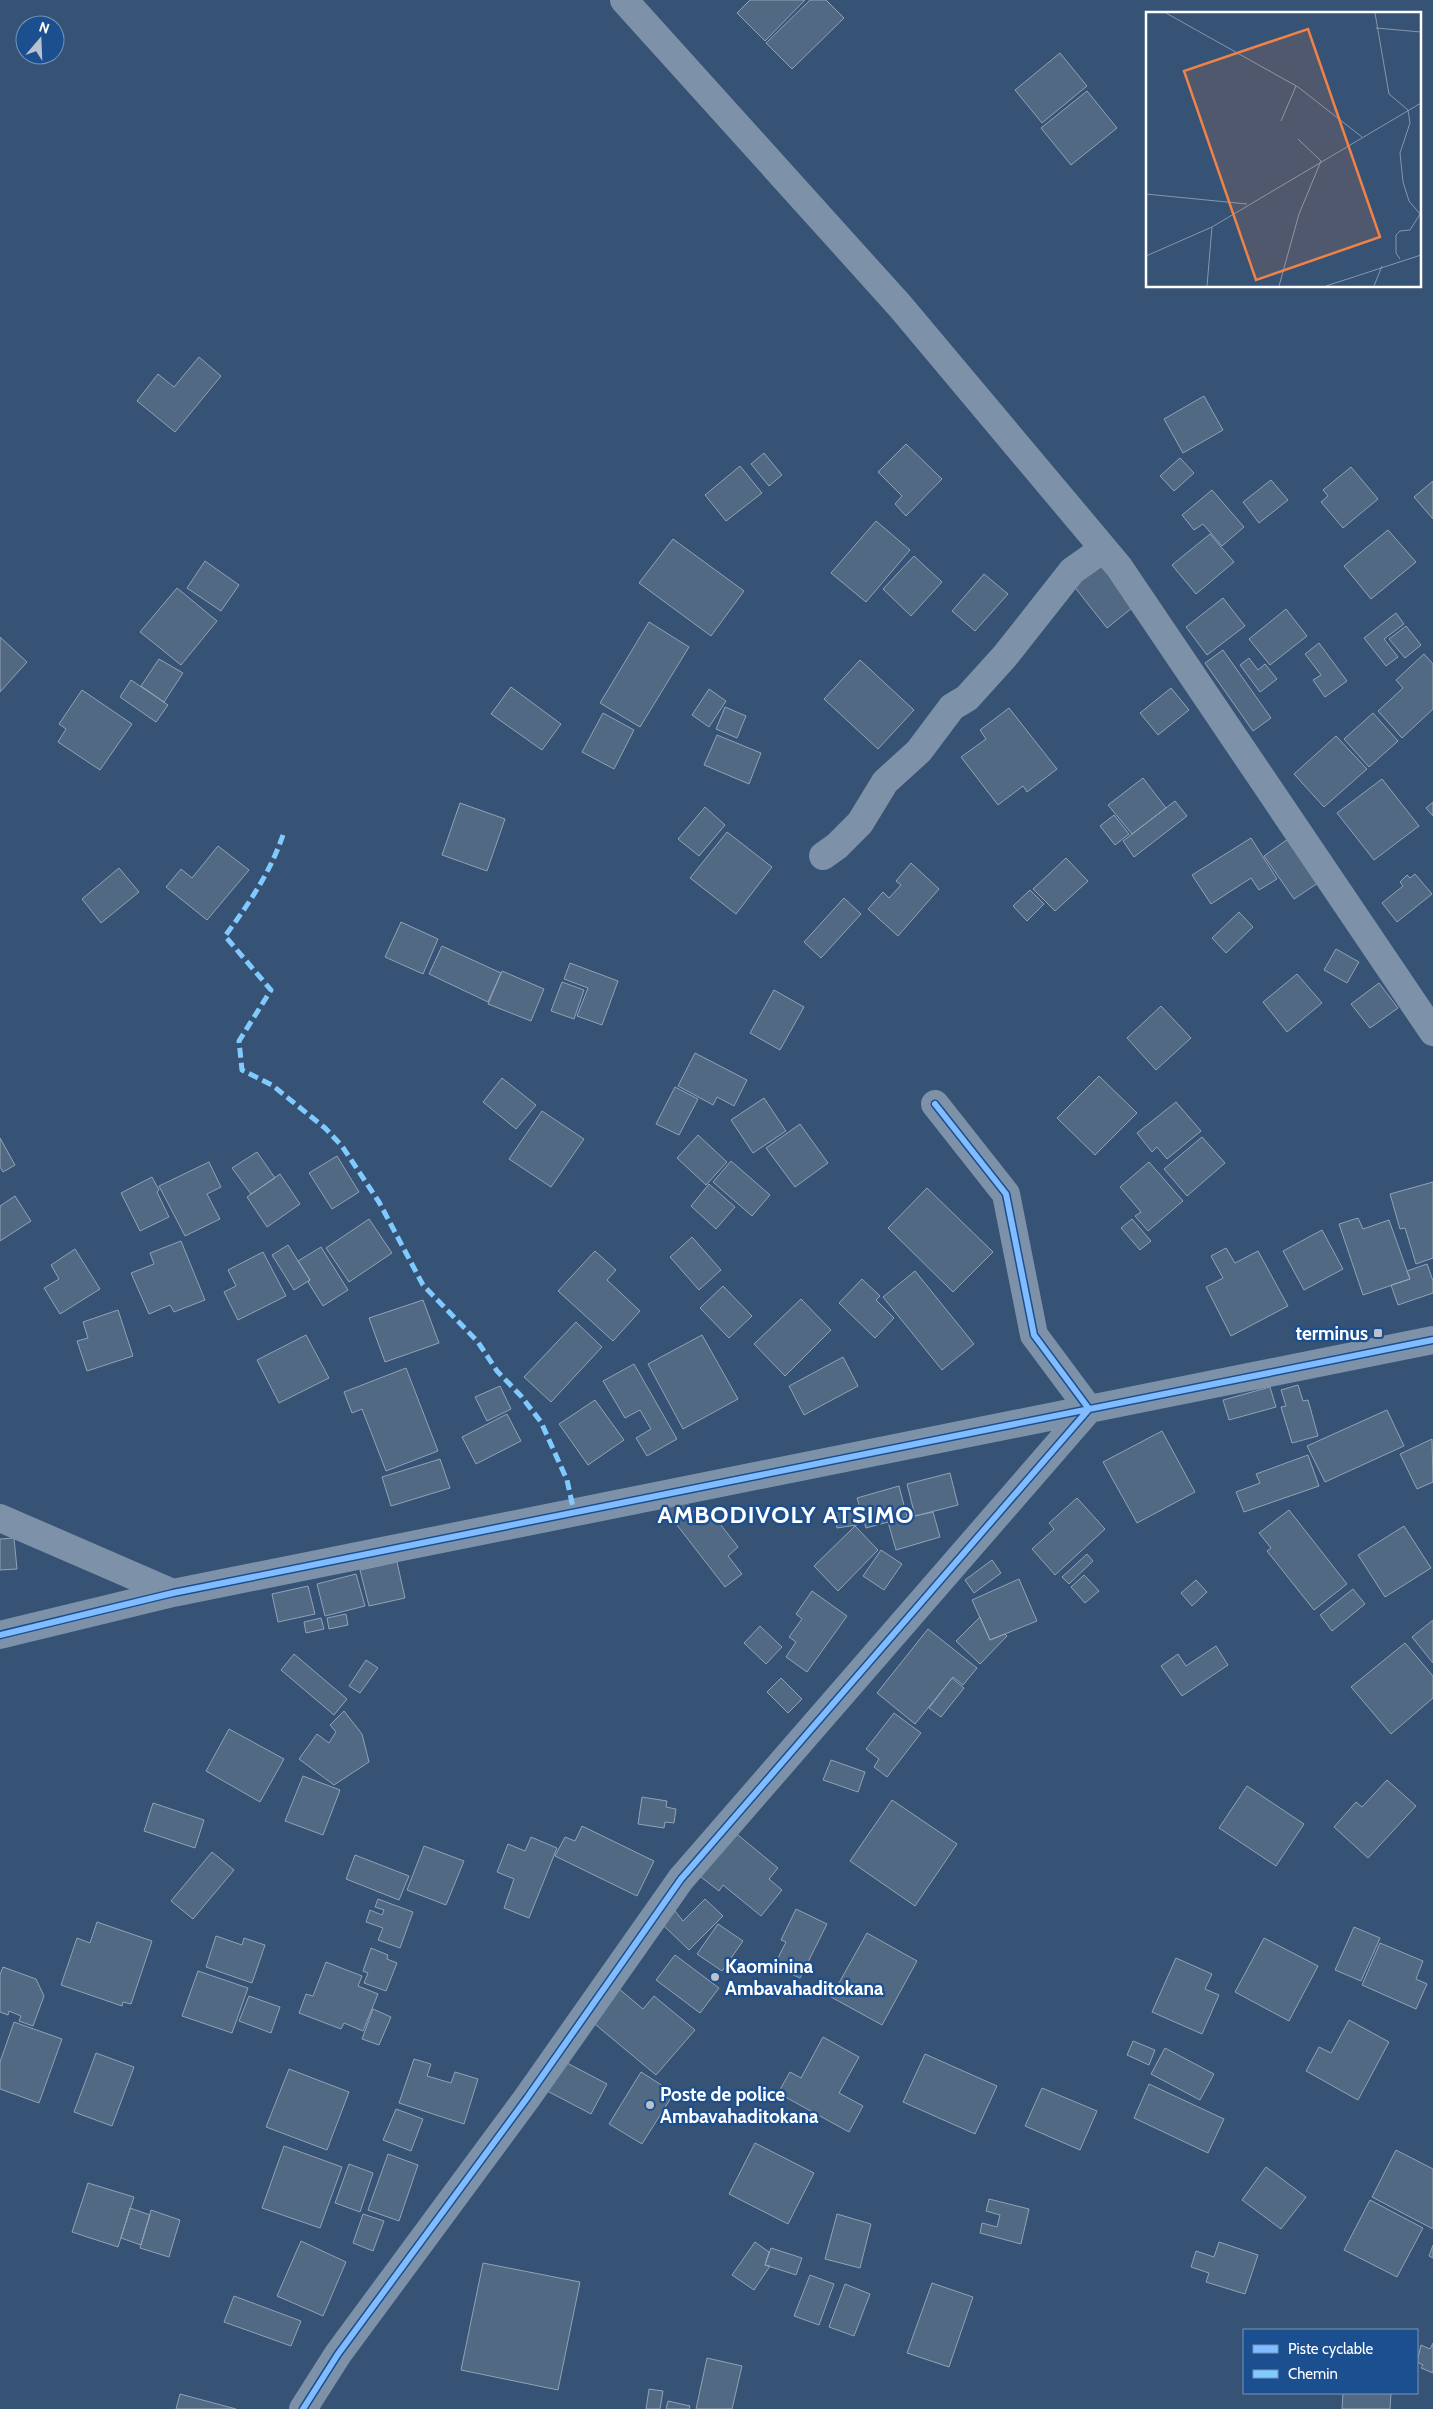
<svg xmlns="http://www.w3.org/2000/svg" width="1433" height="2409" font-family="Cabin,sans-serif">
	<rect width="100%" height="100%" fill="#365274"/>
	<path fill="#526984" stroke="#92a2b6" d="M750,0h55l-40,41 -28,-28z
		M810,0h16l18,18 -52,51 -26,-26z
		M1060,53l27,33 -45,37 -27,-33z
		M1087,91l30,37 -46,37 -30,-37z
		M199,357l22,19 -46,56 -38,-31 21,-27 16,13z
		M1204,396l19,34 -40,23 -19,-34z
		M906,444l36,35 -36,37 -11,-12 7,-8 -24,-24z
		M764,453l18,22 -13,11 -18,-22z
		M1180,458l14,15 -20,18 -14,-15z
		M740,466l22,27 -36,28 -21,-26z
		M1351,467l27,32 -35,29 -22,-26 7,-6 -5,-6z
		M1271,480l17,20 -29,23 -16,-21z
		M1433,481v38l-19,-22z
		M1212,490l32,37 -22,19 -19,-22 -9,6 -12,-15z
		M876,521l34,29 -44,52 -35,-29z
		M1388,530l28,32 -45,37 -27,-33z
		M1210,534l24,28 -38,32 -24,-29z
		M673,539l71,52 -33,45 -72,-53z
		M914,556l28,26 -31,34 -28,-27z
		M205,561l34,24 -18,26 -34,-23z
		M1104,562l33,42 -30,24 -34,-43z
		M984,574l24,20 -33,37 -23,-20z
		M177,588l40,33 -36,44 -41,-33z
		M1223,598l22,28 -38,29 -21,-28z
		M1286,609l21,27 -37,29 -21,-26z
		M1396,613l8,11 -20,15 14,18 -12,9 -22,-28z
		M649,622l40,25 -49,80 -40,-24z
		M1406,626l15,19 -16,13 -16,-19z
		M0,637l27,25 -27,30z
		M1319,643l28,38 -22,16 -12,-17 8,-5 -16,-21z
		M1223,650l48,68 -18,13 -48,-68z
		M1424,654l9,10v45l-31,29 -24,-27 25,-23 -7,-8z
		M1249,658l9,12 7,-6 12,15 -17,13 -20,-27z
		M159,659l24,14 -19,29 -23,-16z
		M860,660l54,50 -36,39 -54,-50z
		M131,680l37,25 -12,17 -36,-25z
		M511,687l50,37 -19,26 -51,-36z
		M1171,688l18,22 -31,25 -18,-22z
		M709,689l17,12 -17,26 -17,-12z
		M82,690l50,34 -32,46 -42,-28 8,-13 -7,-5z
		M725,707l21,9 -9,22 -21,-9z
		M1009,708l48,61 -30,23 -4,-6 -25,19 -37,-48 25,-18 -6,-9z
		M603,713l31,17 -20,39 -32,-17z
		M1373,713l25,28 -29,26 -25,-28z
		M717,735l44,18 -12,31 -45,-19z
		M1336,736l31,33 -43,38 -30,-33z
		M1143,778l23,30 -34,26 -24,-29z
		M1382,779l37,47 -45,34 -37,-47z
		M1175,801l12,15 -53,41 -11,-16z
		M1433,802v14l-7,-8z
		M460,803l45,16 -18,52 -45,-16z
		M705,807l20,18 -26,31 -21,-17z
		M1114,815l15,19 -14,11 -15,-19z
		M727,832l45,35 -36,47 -46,-36z
		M1251,838l26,41 -18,11 -8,-12 -40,26 -19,-29z
		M1288,839l30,44 -24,16 -30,-43z
		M218,846l31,24 -42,50 -41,-33 15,-18 11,9z
		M1066,858l22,23 -33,30 -22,-22z
		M911,863l28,26 -41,47 -30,-27 15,-17 6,6 12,-13 -5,-4z
		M119,868l20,24 -38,31 -19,-24z
		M1415,874l17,20 -35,28 -15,-19 21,-17 -3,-4 7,-7 3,3z
		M1030,890l14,14 -17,17 -14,-15z
		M844,898l17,16 -40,44 -17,-16z
		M1239,912l14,15 -27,26 -14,-15z
		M401,922l37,17 -15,35 -38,-17z
		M442,946l59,27 -13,29 -59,-28z
		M1336,949l23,13 -12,21 -23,-13z
		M570,963l48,18 -16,44 -25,-9 11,-28 -24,-9z
		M502,971l42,18 -13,32 -43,-17z
		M1297,974l25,29 -35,29 -24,-30z
		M562,982l22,8 -10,29 -23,-8z
		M1379,983l19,25 -28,20 -19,-24z
		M774,990l30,17 -24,43 -30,-17z
		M1161,1006l30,32 -35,32 -29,-32z
		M695,1053l52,27 -13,26 -17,-9 -4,8 -35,-19z
		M1099,1076l38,37 -42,42 -38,-37z
		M502,1078l34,27 -20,24 -33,-27z
		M675,1087l23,12 -19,36 -23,-11z
		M764,1098l22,33 -33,22 -22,-33z
		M1176,1102l25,29 -34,28 -10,-12 -5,5 -15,-19z
		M542,1111l42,28 -33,48 -42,-28z
		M800,1124l28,39 -33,24 -29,-39z
		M698,1135l29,27 -21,23 -29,-27z
		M1202,1137l23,26 -38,33 -23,-27z
		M0,1138l15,27 -12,7 -3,-5z
		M257,1152l18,26 -24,16 -19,-26z
		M337,1156l22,36 -27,17 -23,-36z
		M731,1161l39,34 -18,21 -39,-34z
		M209,1162l12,25 -14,7 13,25 -35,17 -26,-50z
		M1149,1162l34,39 -35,30 -13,-15 6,-4 -21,-25z
		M280,1174l20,30 -33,23 -20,-30z
		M152,1177l7,13 -2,2 12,25 -29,14 -19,-38z
		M1433,1182v76l-17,6 -11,-36 -5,1 -10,-35z
		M709,1184l26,23 -19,22 -25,-23z
		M927,1188l66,64 -40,40 -65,-64z
		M15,1196l16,25 -31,20v-35z
		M1358,1218l5,11 26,-9 21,59 -47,16 -24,-71z
		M369,1219l23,34 -43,29 -23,-34z
		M1132,1219l19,22 -11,9 -19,-22z
		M1322,1230l21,39 -39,21 -21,-39z
		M692,1237l29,33 -22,20 -29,-33z
		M181,1241l24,59 -31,12 -4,-7 -21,9 -18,-41 23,-9 -4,-11z
		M288,1245l22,35 -16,10 -22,-35z
		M321,1247l27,43 -25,16 -15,-24 2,-2 -12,-19z
		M1226,1248l9,15 23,-12 30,55 -57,30 -25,-49 17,-9 -12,-22z
		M75,1249l25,40 -40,25 -16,-26 15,-9 -8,-14z
		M595,1251l21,19 -9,10 33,31 -27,30 -55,-50z
		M263,1252l23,44 -48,24 -14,-28 12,-6 -8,-16z
		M1427,1264l6,17v12l-35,12 -7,-20 19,-6 -3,-8z
		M915,1271l59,73 -32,26 -59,-73z
		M862,1279l18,17 -4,4 18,18 -19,20 -36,-35z
		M723,1286l29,30 -23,22 -29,-30z
		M801,1299l30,31 -46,46 -31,-32z
		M423,1300l16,43 -54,19 -16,-44z
		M118,1310l15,46 -46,15 -10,-30 11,-3 -5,-16z
		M576,1322l26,25 -51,55 -27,-25z
		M306,1335l23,43 -50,25 -22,-43z
		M702,1335l36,64 -55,30 -35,-65z
		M843,1357l15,29 -54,29 -15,-29z
		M634,1364l43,75 -30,17 -11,-18 15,-9 -11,-19 -15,8 -22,-37z
		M406,1368l32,83 -52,20 -24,-62 -10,4 -8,-21z
		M1298,1385l5,16 5,-1 10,36 -26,7 -11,-36 5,-1 -5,-16z
		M500,1386l11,23 -24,12 -12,-24z
		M1270,1387l6,20 -47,13 -6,-20z
		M595,1400l29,40 -36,25 -29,-41z
		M1387,1410l17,36 -79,36 -18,-36z
		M507,1414l14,27 -45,23 -14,-27z
		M1162,1431l33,61 -58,31 -34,-61z
		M1432,1439l1,43 -16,7 -17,-35z
		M1308,1455l11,31 -75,26 -8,-20 24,-9 -4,-9z
		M440,1459l10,29 -59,18 -9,-29z
		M950,1473l8,32 -43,11 -8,-32z
		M899,1486l8,31 -41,11 -9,-30z
		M680,1494l23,30 11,-8 24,31 -10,9 14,18 -17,13 -62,-80z
		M1077,1498l28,31 -50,46 -23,-26 22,-20 -5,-6z
		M855,1509l2,16 -20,3 -2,-16z
		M1289,1510l58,74 -33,26 -47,-59 4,-3 -12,-15z
		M914,1512l1,4 18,-4 7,25 -44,13 -8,-28 19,-5v-2z
		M855,1526l23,24 -40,41 -24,-25z
		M1404,1526l27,42 -46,29 -27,-42z
		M14,1538l3,31 -17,1v-31z
		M881,1550l21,14 -18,26 -21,-14z
		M1087,1554l6,7 -24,23 -7,-7z
		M992,1560l9,13 -27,20 -9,-13z
		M397,1562l8,36 -36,8 -9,-36z
		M356,1574l9,32 -40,10 -8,-32z
		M1084,1575l15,16 -14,12 -14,-16z
		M1019,1579l18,42 -47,19 -18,-40z
		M1196,1580l11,12 -15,14 -11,-13z
		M308,1586l7,28 -37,8 -6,-28z
		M1353,1589l12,15 -33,27 -12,-16z
		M812,1591l35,25 -40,56 -21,-15 10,-15 -7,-5 13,-18 -6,-5z
		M346,1614l2,11 -19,4 -2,-11z
		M980,1617l10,23 15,-6 2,2 -27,28 -24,-23z
		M321,1618l3,11 -18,4 -2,-11z
		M1433,1620v43l-21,-26z
		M760,1626l22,21 -16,17 -22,-21z
		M928,1629l49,39 -14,17 -10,-8 -38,47 -38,-31z
		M1405,1643l28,33v22l-42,36 -40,-47z
		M1216,1646l12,19 -46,31 -21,-30 17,-12 8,12z
		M294,1654l53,45 -13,16 -53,-45z
		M366,1660l12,8 -18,25 -11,-7z
		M781,1678l21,21 -14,14 -21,-21z
		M952,1678l12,10 -23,29 -12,-9z
		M344,1711l18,23 7,28 -35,23 -35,-26 18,-25 12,9 7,-11 -6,-7z
		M894,1713l27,20 -34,44 -13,-10 5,-8 -13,-10z
		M229,1729l55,30 -24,43 -54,-31z
		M831,1760l34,12 -7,20 -35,-12z
		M303,1776l37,14 -17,45 -38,-14z
		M1387,1780l29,26 -48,52 -34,-31 22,-25 6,5z
		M1247,1786l57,38 -28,42 -57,-38z
		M642,1797l25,4 -1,6 10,2 -2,14 -9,-1 -1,6 -26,-4z
		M892,1800l65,44 -42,62 -65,-45z
		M153,1803l51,17 -9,28 -51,-17z
		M582,1826l72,35 -17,35 -82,-40 10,-19 10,4z
		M727,1826l51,42 -9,11 13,11 -21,26 -38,-31 -4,6 -27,-21z
		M531,1837l26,11 -28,70 -25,-10 10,-29 -17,-7 11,-28 17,7z
		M424,1846l40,15 -18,44 -39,-15z
		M212,1852l22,18 -41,49 -22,-18z
		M355,1855l54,21 -10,24 -53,-21z
		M378,1899l35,13 -13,36 -22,-8 5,-12 -17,-6 4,-12 12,5 2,-5 -9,-3z
		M705,1899l18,17 -34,34 -27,-26 13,-13 8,10z
		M796,1909l31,15 -27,54 -26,-12 12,-24 -5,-2z
		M97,1922l55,19 -21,63 -8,-2 -1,4 -61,-21 16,-47 13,5z
		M718,1924l25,17 -21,30 -25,-17z
		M1354,1927l26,11 -19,43 -26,-11z
		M867,1933l50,28 -35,64 -51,-28z
		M216,1936l26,9 2,-7 21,7 -13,38 -46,-16z
		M1264,1938l54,28 -29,55 -54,-29z
		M1380,1943l43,18 -7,18 11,5 -11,25 -54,-24z
		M371,1948l17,7 -1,4 10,4 -11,28 -22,-8 4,-10 -5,-2z
		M675,1955l44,33 -19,25 -44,-33z
		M1176,1958l36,16 -7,15 14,6 -17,39 -50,-22z
		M326,1962l36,14 -4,10 20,8 -15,37 -19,-8 -3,6 -42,-16 7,-19 7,2z
		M3,1967l33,12 8,17 -11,30 -14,-5 2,-5 -12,-5 -1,4 -8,-3v-37z
		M198,1971l50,17 -16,45 -50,-17z
		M606,1978l37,31 11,-13 41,34 -39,45 -78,-65z
		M249,1996l31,11 -9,26 -32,-12z
		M373,2009l18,8 -12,28 -17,-6z
		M1349,2020l40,22 -31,58 -52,-29 13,-24 12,6z
		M14,2022l48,17 -23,64 -39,-14v-27z
		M823,2037l36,20 -20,36 24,13 -14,26 -71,-39 12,-21 11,6z
		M1133,2041l22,9 -6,15 -22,-10z
		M1165,2048l49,26 -14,26 -49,-26z
		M96,2053l38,14 -22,59 -38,-14z
		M550,2054l57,30 -16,30 -57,-30z
		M925,2054l72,32 -22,48 -72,-32z
		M414,2059l17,5 -4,12 24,7 4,-11 23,7 -14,45 -65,-21z
		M289,2069l60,23 -22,58 -61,-23z
		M641,2072l33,21 -32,51 -33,-20z
		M1149,2084l75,35 -16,34 -74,-35z
		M1042,2088l55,23 -17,39 -55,-24z
		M396,2109l27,10 -12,32 -28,-11z
		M755,2143l59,30 -26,51 -59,-30z
		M284,2146l58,21 -22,61 -58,-20z
		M1396,2150l37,19v60l-61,-32z
		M388,2154l30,11 -19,56 -31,-11z
		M349,2164l24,9 -13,39 -25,-9z
		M1266,2167l40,30 -25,32 -39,-29z
		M88,2183l46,14 -16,50 -46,-15z
		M989,2199l40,10 -8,35 -41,-11 2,-10 15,4 3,-12 -14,-4z
		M1370,2200l53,28 -26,49 -53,-27z
		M130,2208l20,7 -9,30 -20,-7z
		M151,2210l29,10 -11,37 -29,-9z
		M363,2214l21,7 -11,30 -20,-8z
		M837,2214l34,10 -11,44 -35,-9z
		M301,2241l45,21 -23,54 -46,-20z
		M755,2242l14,10 -4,13 5,1 -16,24 -22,-15z
		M1219,2242l39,13 -13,39 -39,-12 3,-9 -18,-6 5,-16 18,6z
		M1433,2245v13l-4,-2z
		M771,2248l31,10 -6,17 -31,-10z
		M483,2263l97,19 -22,108 -97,-20z
		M810,2275l24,9 -15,41 -25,-9z
		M932,2283l41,14 -24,70 -42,-14z
		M845,2284l25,10 -16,42 -25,-9z
		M234,2296l67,25 -10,25 -67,-24z
		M1433,2343v30l-12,-5 2,-3 -6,-3 4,-17 9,4z
		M707,2358l35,8 -10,43h-36z
		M649,2389l14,2 -3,18h-14z
		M1343,2393h48l-1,16h-48z
		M180,2394l56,15h-60z
		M668,2401l22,5 -1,3h-23z"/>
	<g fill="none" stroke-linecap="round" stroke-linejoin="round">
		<path stroke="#7d92a8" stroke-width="28" d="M624,0l276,306 219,261 314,465
			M823,856l14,-10 23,-23 25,-41 34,-31 33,-44 15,-9 38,-42 67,-85 31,-22
			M0,1518l173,75
			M0,1635l173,-42 1260,-253
			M303,2409l35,-55 189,-256 154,-219 408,-470 -55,-74 -28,-141 -71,-90"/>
		<path stroke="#80caff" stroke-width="5" stroke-dasharray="10 5" stroke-linecap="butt" d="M283,835c-13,38 -35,70 -58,101l46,54 -32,51 3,29 30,15 53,43 17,18 37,56 44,83 55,57 19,29 24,25 20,26 26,58 7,32"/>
		<defs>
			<path id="cycleway" d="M0,1635l173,-42 1260,-253
				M303,2409l35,-55 189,-256 154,-219 408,-470 -55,-74 -28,-141 -71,-90"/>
		</defs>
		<use href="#cycleway" stroke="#1b4f8f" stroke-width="9"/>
		<use href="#cycleway" stroke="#80bcff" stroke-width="6"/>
	</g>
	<g fill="#b9c2ce" stroke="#1b4f8f" stroke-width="2">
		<rect x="1373" y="1328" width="10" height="10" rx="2.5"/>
		<circle cx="715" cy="1977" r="5"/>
		<circle cx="650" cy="2105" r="5"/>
	</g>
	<g text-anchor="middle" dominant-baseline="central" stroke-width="4.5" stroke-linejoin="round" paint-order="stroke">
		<g font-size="19" font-weight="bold" fill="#fff" stroke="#1b4f8f" text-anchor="start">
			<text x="1368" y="1333" text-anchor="end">terminus</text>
			<text x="725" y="1966">Kaominina<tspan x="725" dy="22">Ambavahaditokana</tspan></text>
			<text x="660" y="2094">Poste de police<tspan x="660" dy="22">Ambavahaditokana</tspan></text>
		</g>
		<g font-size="24" font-weight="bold" letter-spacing="1" fill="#fff" stroke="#1b4f8f">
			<text x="786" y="1514">AMBODIVOLY ATSIMO</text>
		</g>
	</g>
	<g transform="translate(1146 12)">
		<rect width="275" height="275" fill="#365274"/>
		<path fill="none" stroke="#8697ac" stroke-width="1" d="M20,1l132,74 64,50M229,1l14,81 19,16 2,13 -10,30 3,29 6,19 12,14M230,16l45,4M135,109l15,-35M0,182l101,10M0,244l66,-29 209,-124M254,247l-4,-6v-18l4,-4 10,-1 10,-16M61,274l5,-59M133,274l20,-72 22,-53 -23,-22M180,274l95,-31M228,274l8,-20"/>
		<path fill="#ee8249" fill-opacity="0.15" stroke="#ee8249" stroke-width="2.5" d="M162,17l72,208 -124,43 -72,-209z"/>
		<rect width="275" height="275" fill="none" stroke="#fff" stroke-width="2.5"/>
	</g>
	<rect x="1243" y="2329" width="175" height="65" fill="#1b4f8f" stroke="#7695bc"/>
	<rect x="1253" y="2345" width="25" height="8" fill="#80bcff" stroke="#7695bc"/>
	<text x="1288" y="2354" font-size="15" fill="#ffffff">Piste cyclable</text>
	<rect x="1253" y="2370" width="25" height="8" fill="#80caff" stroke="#7695bc"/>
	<text x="1288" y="2379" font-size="15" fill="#ffffff">Chemin</text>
	<g transform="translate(40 40) rotate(19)"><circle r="24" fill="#1b4f8f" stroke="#7695bc"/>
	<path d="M0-4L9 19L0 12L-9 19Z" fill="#b9c2ce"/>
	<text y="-8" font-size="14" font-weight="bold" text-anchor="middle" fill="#ffffff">N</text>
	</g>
</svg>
